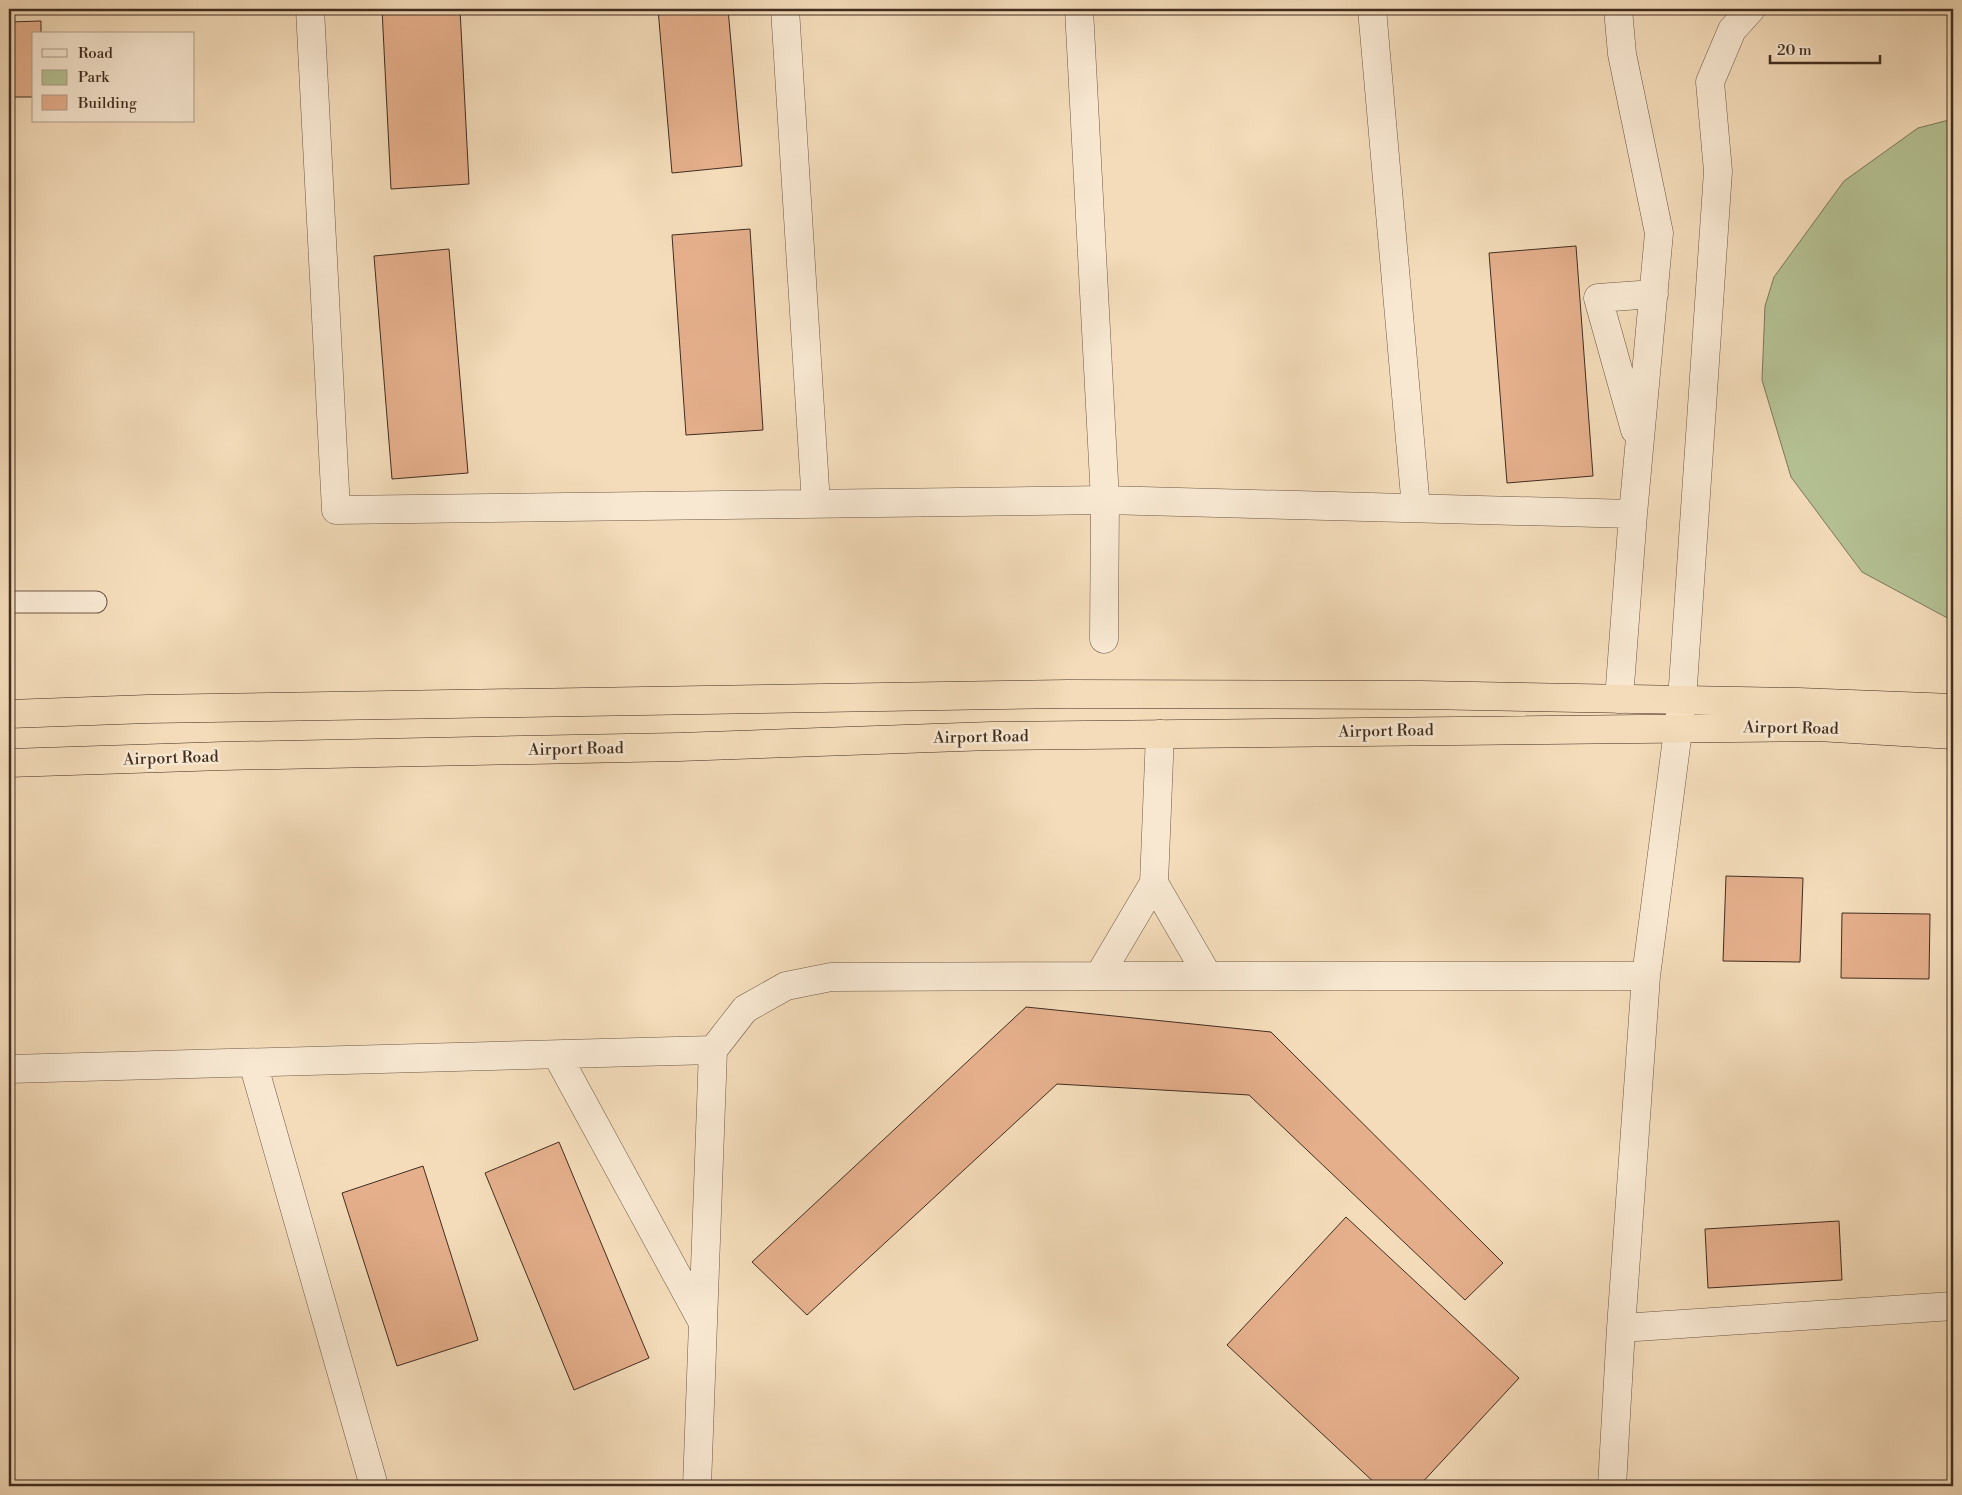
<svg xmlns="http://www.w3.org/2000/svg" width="1962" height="1495" font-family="'Libre Bodoni',serif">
	<rect width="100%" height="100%" fill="#f4dcba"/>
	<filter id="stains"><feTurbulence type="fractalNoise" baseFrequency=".004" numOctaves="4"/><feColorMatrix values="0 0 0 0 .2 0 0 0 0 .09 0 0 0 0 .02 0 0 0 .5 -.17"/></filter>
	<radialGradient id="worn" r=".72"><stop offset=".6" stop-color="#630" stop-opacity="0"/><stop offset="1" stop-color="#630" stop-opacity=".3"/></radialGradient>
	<path fill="#b5c295" stroke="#7b785a" d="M1953,119v502l-91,-49 -71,-95 -29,-97 3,-74 9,-29 70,-96 74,-53z"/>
	<path fill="#e5af8c" stroke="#412d20" d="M382,9h78l9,175 -78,5z
		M658,9h70l14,157 -70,7z
		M41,21v13h-7v63h-25v-75z
		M750,229l13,201 -77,5 -14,-200z
		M1576,246l17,230 -86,7 -18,-230z
		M449,249l19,224 -76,6 -18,-223z
		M1726,876l77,2 -3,84 -77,-1z
		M1842,913l88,1 -1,65 -88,-1z
		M1026,1007l245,25 232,231 -38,37 -216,-205 -192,-11 -250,231 -55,-53z
		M559,1142l90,216 -75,32 -89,-217z
		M423,1166l55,174 -81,26 -55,-173z
		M1346,1217l173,161 -100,108h-41l-151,-141z
		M1839,1221l3,59 -134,8 -3,-59z"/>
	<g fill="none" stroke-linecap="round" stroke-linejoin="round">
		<defs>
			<path id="service" d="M9,602h87"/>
			<path id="minor" d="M310,9l26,501 769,-10 528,14
				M785,9l31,495
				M1079,9l26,491 -1,139
				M1372,9l44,499
				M1618,9l4,45 37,179 -26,281 -14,185
				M1635,430l-37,-132 56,-4
				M1154,883l54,93
				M1099,976l55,-93 6,-149
				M557,1055l145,266
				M253,1063l121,423
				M9,1069l704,-19
				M1621,1328l332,-22
				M697,1486l16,-436 32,-41 41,-23 45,-9 268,-1h547
				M1612,1486l9,-158 25,-352 36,-276 36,-529 -8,-89 22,-52 19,-21"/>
			<path id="trunk" d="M9,714l139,-5 920,-15 354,1 377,7 154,6
				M9,763l214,-7 456,-9 312,-11 827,-9 135,8"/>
		</defs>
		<use href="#service" stroke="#6e5946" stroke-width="23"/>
		<use href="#minor" stroke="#6e5946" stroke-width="29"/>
		<use href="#trunk" stroke="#412d20" stroke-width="29"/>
		<use href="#service" stroke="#f8e8d2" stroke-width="21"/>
		<use href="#minor" stroke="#f8e8d2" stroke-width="28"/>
		<use href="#trunk" stroke="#f4dcba" stroke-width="28"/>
	</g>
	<g text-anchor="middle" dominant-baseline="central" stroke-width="5" stroke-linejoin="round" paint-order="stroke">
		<g font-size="16" fill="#412d20" stroke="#f8e8d2">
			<text transform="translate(1791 728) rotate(1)">Airport Road</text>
			<text transform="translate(1386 731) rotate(-1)">Airport Road</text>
			<text transform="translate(981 737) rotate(-1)">Airport Road</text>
			<text transform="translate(576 749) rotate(-1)">Airport Road</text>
			<text transform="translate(171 758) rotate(-2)">Airport Road</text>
		</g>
	</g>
	<rect width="1962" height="1495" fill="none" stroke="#f4dcba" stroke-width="30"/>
	<rect x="10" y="10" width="1942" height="1475" fill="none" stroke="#412d20" stroke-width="2.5"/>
	<rect x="15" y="15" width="1932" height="1465" fill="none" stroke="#412d20"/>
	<rect x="32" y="32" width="162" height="90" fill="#f8e8d2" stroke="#af9d8b"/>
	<rect x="42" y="49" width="25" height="8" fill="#f8e8d2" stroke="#af9d8b"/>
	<text x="78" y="58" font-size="15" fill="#412d20">Road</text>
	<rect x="42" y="70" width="25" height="15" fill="#b5c295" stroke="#af9d8b"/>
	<text x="78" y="82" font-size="15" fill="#412d20">Park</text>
	<rect x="42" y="95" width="25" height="15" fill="#e5af8c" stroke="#af9d8b"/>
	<text x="78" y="108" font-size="15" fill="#412d20">Building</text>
	<path d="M1770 55v8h110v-8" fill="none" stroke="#412d20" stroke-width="2.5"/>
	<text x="1777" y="55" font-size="15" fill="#412d20" stroke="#f8e8d2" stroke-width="4" paint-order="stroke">20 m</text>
	<rect width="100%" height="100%" filter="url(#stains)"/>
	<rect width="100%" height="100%" fill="url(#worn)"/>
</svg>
